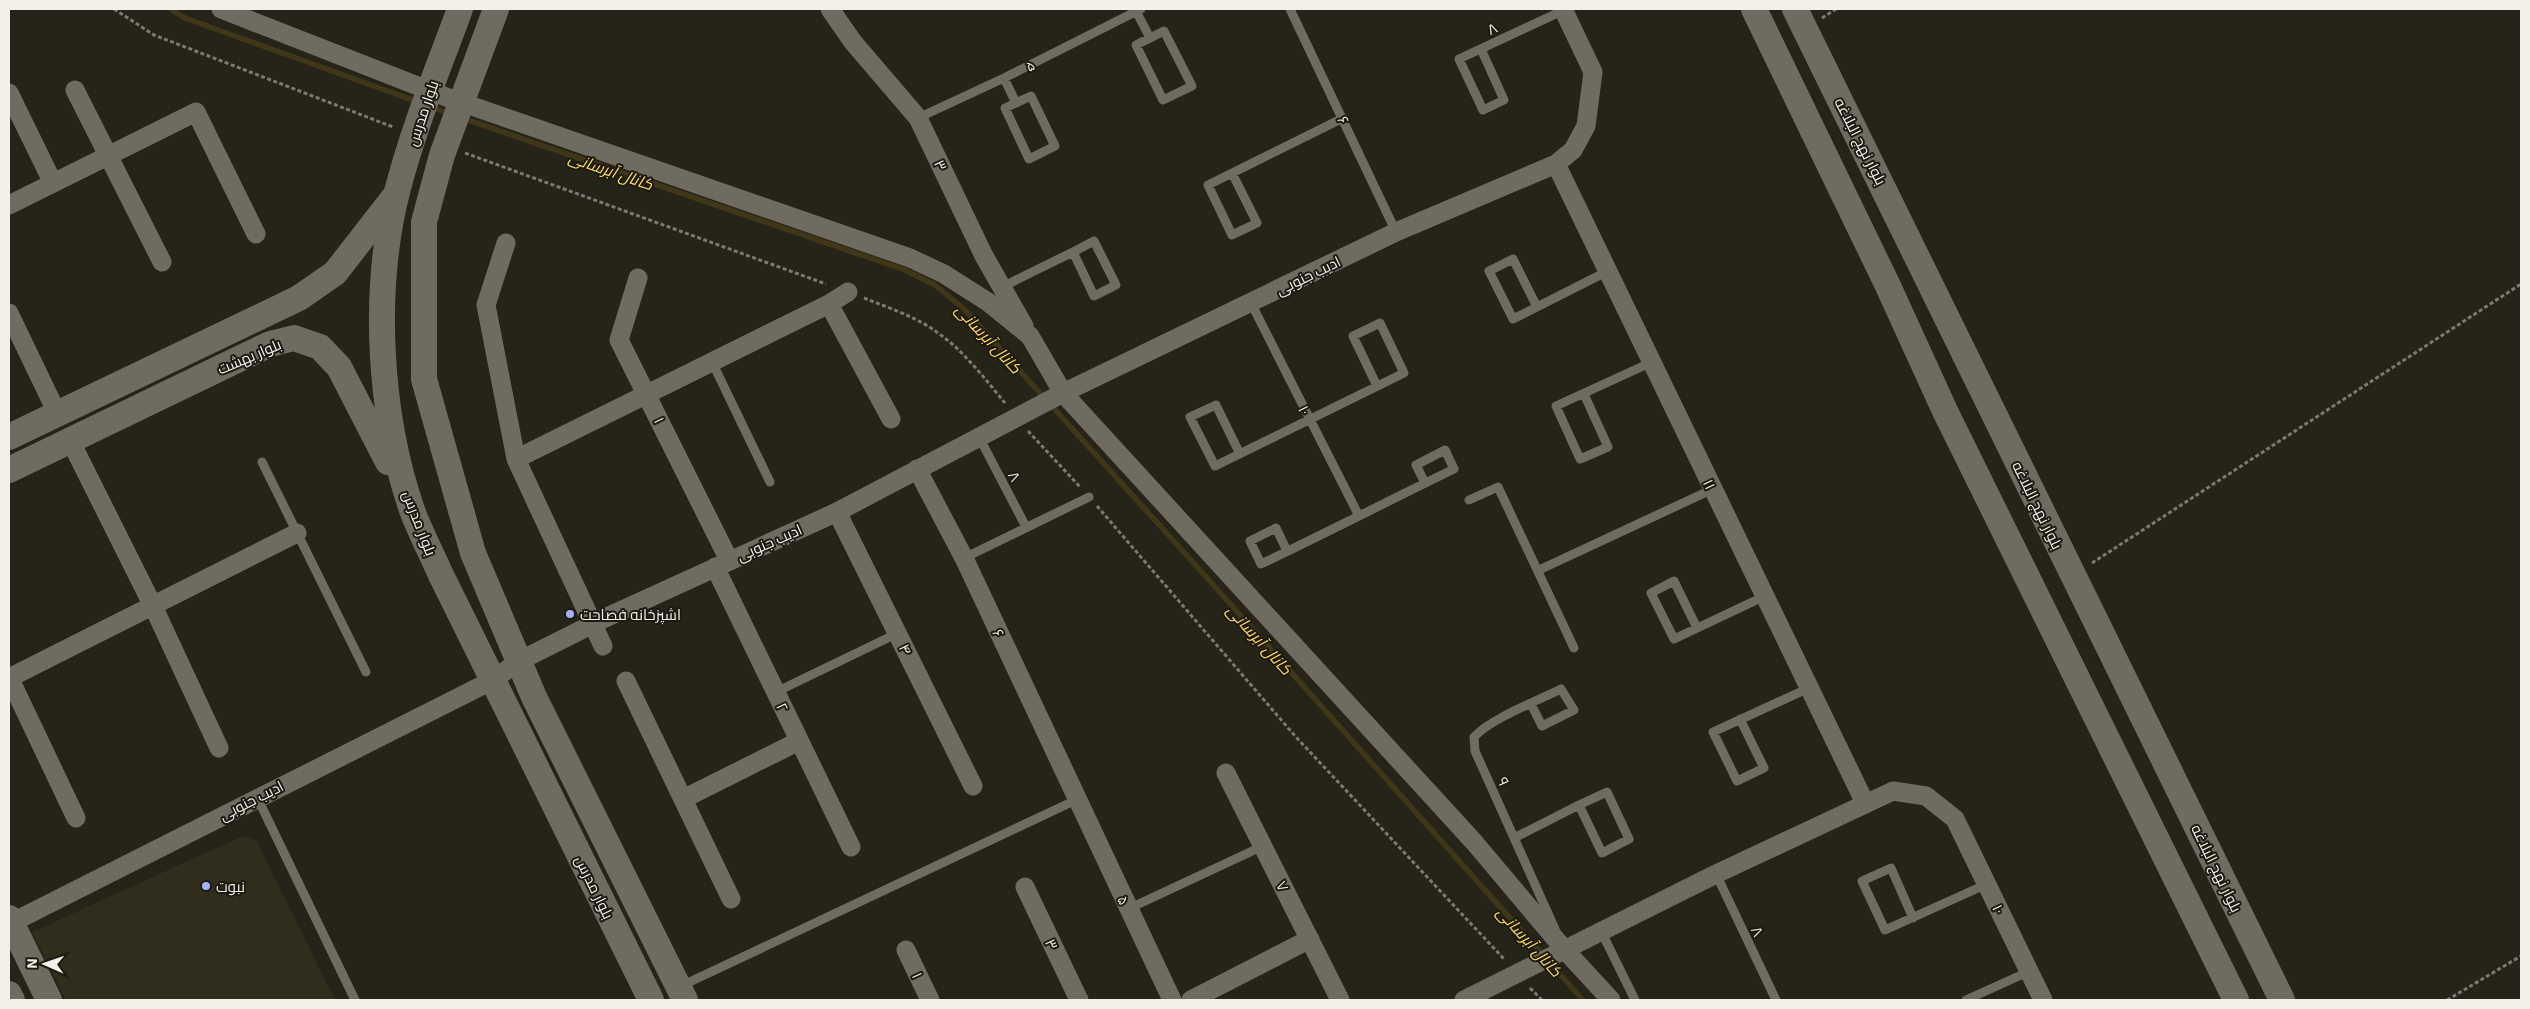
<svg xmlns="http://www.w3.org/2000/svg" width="2530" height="1009" font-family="'Exo 2',Cairo,sans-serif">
	<rect width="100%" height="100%" fill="#262319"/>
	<path fill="#312d1d" d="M243,836l13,4 79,160h-269l-34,-68z"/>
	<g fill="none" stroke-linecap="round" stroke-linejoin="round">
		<path stroke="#3f3718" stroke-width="5.5" d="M171,9l14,9 233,84
			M431,107l20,7
			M462,118l443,152 30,15 29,24 236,261 383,430"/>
		<path stroke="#7b7970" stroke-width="3" stroke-dasharray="4 2.5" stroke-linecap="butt" d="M114,9l40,26 239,92
			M1822,18l14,-9
			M465,153l361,131
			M864,298c25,10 53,19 74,35 26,18 47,46 67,70
			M1028,431l52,56
			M1097,506l198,230 209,223
			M2092,563l429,-279
			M1530,988l12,12
			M2447,1000l74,-44"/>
		<path stroke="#6f6b60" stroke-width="9" d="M1290,9l106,223
			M1136,11l14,27
			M1164,31l28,55 -29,14 -27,-55z
			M1481,49l23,51 -21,10 -24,-51 105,-49
			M1004,78l12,25
			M1031,96l24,50 -26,13 -24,-51z
			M918,118l86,-40 137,-69
			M1232,173l25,50 -25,12 -24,-50 135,-67
			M1002,287l71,-35 21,44 22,-11 -22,-44 -21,11
			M1251,303l108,213
			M1537,307l-24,-48 -24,12 24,48 95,-48
			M712,362l58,120
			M1584,394l24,53 -28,12 -24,-53 96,-44
			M979,437l47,90
			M1240,454l-24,-49 -26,12 25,49 189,-93 -24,-50 -27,13 24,50
			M262,462l104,210
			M1469,500l29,-13 76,161
			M1287,551l-11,-23 -26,13 11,23c65,-31 129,-64 193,-95l-9,-19 -29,15 9,18
			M964,558l125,-61
			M1539,570l174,-81
			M1697,628l-23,-47 -23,12 23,46 91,-43
			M776,692l122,-59
			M1531,704l11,22 32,-16 -13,-21c-24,12 -69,29 -87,48l1,14 80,178
			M1740,719l24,49 -27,13 -24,-49 96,-44
			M257,797l98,203
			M1514,838l65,-33 23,48 27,-14 -22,-47 -28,13
			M1716,874l60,126
			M1128,909l135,-63
			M1913,918l-22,-50 -29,13 23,49 102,-46
			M1601,931l34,69
			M681,986l395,-186
			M1966,1000l64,-29"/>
		<path stroke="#6f6b60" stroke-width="19" d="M221,9l225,88 464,161 34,16 44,28 42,34 33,57 411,449 90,107 47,51
			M830,9l23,33 65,76 66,138 40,70
			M75,90l87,172
			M9,93l44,90
			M1556,164l309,639
			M9,205l187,-93 60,122
			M506,243l-20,62 30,154 313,-155 19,-12
			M638,278l-19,62 110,220
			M829,304l62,115
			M9,313l48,100
			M70,440l83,166 66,142
			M516,459l87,187
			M917,469l47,89 208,442
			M837,512l136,274
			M715,567l136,280
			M9,677l67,141
			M9,678l288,-145
			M626,681l105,218
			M1226,773l114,227
			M683,799l116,-58
			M1025,887l54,113
			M9,924l484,-244 26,-19 86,-43 232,-106 226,-119 333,-161 160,-68 17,-14 13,-24 7,-54 -30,-63
			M906,950l24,50
			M1191,1000l119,-61
			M1464,1000l252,-126 177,-83 33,5 29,23 88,181"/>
		<path stroke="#6f6b60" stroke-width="26" d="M460,9c-22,60 -47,120 -63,183 -25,99 -18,222 15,318 8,22 19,42 28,63l211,427
			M496,9l-54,146 -18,67v157l49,174 61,144 151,303
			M1754,9l134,277 57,125 291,589
			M1795,9l487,991
			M9,437l290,-139 36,-25 60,-77
			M9,470l261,-126 24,-6 26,9 19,20 49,95
			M9,918l40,82
			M9,994l3,6"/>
	</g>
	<g fill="#a2b2fd" stroke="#1d1a10" stroke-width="2">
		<circle cx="570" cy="614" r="5"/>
		<circle cx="206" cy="886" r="5"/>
	</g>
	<g text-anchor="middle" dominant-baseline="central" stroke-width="4" stroke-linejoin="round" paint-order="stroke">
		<g font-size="15" fill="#f2f0e9" stroke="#1d1a10">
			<text transform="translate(1492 28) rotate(-25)">۸</text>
			<text transform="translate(1030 65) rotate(-27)">۵</text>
			<text transform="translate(422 113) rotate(-71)">بلوار مدرس</text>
			<text transform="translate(1344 120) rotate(65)">۶</text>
			<text transform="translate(1861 141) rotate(63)">بلوار نهج البلاغه</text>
			<text transform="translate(941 165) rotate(65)">۳</text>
			<text transform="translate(1308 275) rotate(-26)">ادیب جنوبی</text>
			<text transform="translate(249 356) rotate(-23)">بلوار بهشت</text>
			<text transform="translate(1305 410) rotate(63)">۱۰</text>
			<text transform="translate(660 420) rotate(64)">۱</text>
			<text transform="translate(1015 476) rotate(62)">۸</text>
			<text transform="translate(1710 484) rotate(64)">۱۱</text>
			<text transform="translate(2038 505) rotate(64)">بلوار نهج البلاغه</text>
			<text transform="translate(420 523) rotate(69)">بلوار مدرس</text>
			<text transform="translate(769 542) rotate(-24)">ادیب جنوبی</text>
			<text transform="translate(999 633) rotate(65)">۶</text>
			<text transform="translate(906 649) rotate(64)">۴</text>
			<text transform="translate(783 707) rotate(64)">۲</text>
			<text transform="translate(1504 781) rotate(66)">۹</text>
			<text transform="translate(251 800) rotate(-27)">ادیب جنوبی</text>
			<text transform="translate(2217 868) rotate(64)">بلوار نهج البلاغه</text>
			<text transform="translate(1283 886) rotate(63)">۷</text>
			<text transform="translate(595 887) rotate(64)">بلوار مدرس</text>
			<text transform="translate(1124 900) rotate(64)">۵</text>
			<text transform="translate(1999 909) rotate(64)">۱۰</text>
			<text transform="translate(1758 931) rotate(64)">۸</text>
			<text transform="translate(1052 944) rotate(65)">۳</text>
			<text transform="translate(918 975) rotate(65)">۱</text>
		</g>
		<g font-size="15" fill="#f2f0e9" stroke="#1d1a10" text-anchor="start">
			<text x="580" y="614">اشپزخانه فصاحت</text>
			<text x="216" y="886">نبوت</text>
		</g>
		<g font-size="16" font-style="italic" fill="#fdda59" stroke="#1d1a10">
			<text transform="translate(611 170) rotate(19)">کانال آبرسانی</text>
			<text transform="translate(989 338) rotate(47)">کانال آبرسانی</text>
			<text transform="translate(1260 639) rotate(48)">کانال آبرسانی</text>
			<text transform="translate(1530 941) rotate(48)">کانال آبرسانی</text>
		</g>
	</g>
	<rect width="2530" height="1009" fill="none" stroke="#f2f0e9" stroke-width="20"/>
	<g transform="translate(45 964) rotate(272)" stroke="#1d1a10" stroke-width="4" paint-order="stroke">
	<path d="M0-4L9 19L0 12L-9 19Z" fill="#f2f0e9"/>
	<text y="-8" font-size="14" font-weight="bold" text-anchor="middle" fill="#f2f0e9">N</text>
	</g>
</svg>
